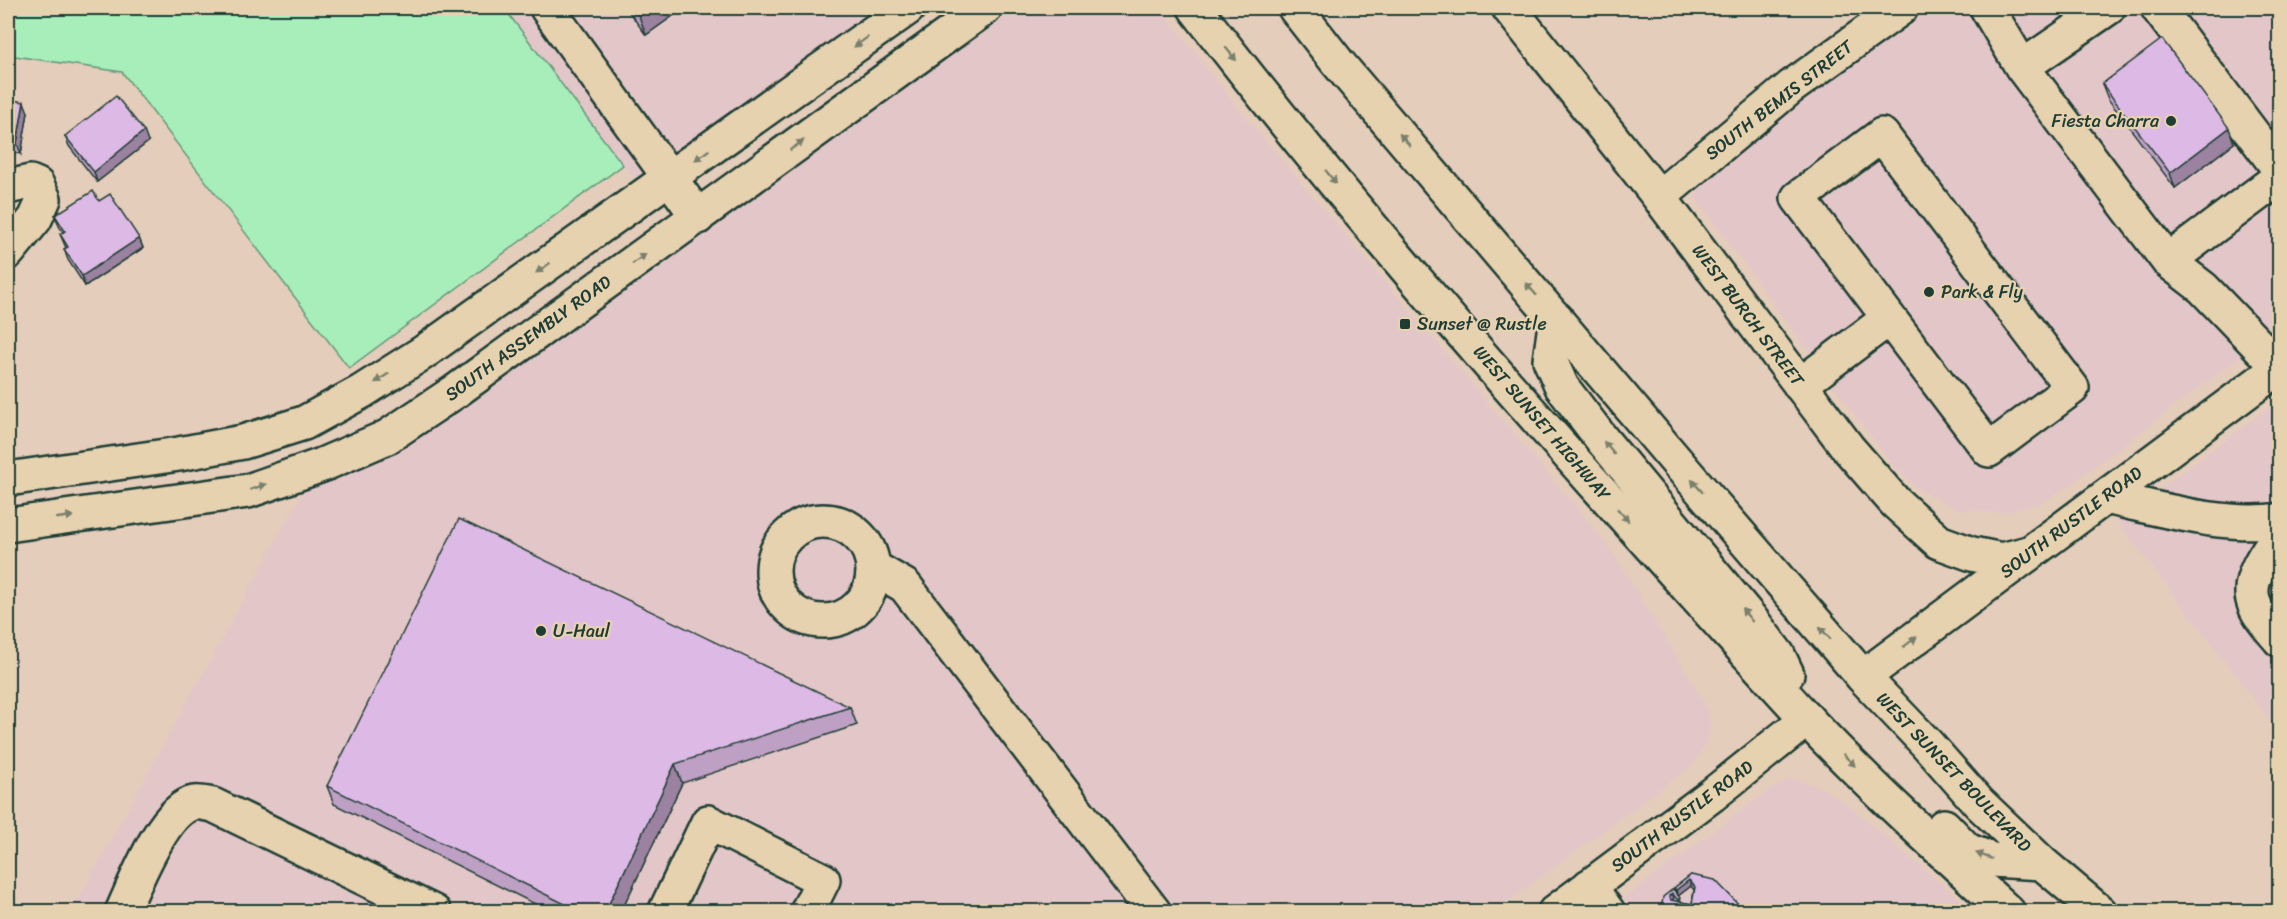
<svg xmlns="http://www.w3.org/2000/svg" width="2287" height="919" font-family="Sriracha,sans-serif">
  <rect width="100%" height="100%" fill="#e5cdbb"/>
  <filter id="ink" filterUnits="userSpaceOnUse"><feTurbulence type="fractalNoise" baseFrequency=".0167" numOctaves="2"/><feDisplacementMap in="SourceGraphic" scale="12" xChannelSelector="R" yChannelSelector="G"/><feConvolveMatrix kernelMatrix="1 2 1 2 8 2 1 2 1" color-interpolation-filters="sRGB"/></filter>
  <g filter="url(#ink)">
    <path fill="#e3c7c8" d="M 504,8 L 880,8 L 636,182 Z
      M 1012,8 L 1160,8 L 1237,107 L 1592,526 L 1615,556 L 1703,700 L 1711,726 L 1706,743 L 1692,766 L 1495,911 L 71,912 L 306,486 L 349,472 L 394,448 Z
      M 1917,8 L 2279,8 L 2279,328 L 2070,485 L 2040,504 L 2001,513 L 1960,510 L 1919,490 L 1891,464 L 1695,197 L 1702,179 L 1722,160 Z
      M 2279,400 L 2279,732 L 2117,521 Z
      M 1791,778 L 1815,785 L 1839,798 L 1975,911 L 1605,912 L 1769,790 Z"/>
    <path fill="#a7eebb" stroke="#639678" stroke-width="1.5" d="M 8,8 L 504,8 L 623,165 L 349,368 L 122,72 L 8,55 Z"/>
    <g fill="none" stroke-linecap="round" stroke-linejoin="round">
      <g stroke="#1f3d34" stroke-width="38">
        <path id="minor" d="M 547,8 L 698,217
          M 1509,8 L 1659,197 L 1848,448 L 1895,502 L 1939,542 L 1972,554 L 2002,560 L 2028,553
          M 1987,8 L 2022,67 L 2168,261 L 2203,288 L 2279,367
          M 2158,8 L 2280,170
          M 2022,67 L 2108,8
          M 1882,135 L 2072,388 L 1989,450 L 1798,198 Z
          M 8,187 L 30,182 L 37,185 L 44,199 L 35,219 L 8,252
          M 1659,197 L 1791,87 L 1901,8
          M 2168,261 L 2280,177
          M 1800,385 L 1888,319
          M 8,479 L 179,454 L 243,442 L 304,423 L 361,392 L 424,352 L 908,8
          M 2105,497 C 2161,509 2222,528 2280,520
          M773 571a50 50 0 1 1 100 0a50 50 0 1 1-100 0Z
          M 8,525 L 248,491 L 322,465 L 387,437 L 456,391 L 985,8
          M 2280,535 C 2267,550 2247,579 2253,600 C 2257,615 2270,628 2280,640
          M 874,568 L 905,586 L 1154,912
          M 1863,677 L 2280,367
          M 1589,886 L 1608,912
          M 122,912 C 135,884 163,809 194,803 C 199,802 207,804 213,805 L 434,912
          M 665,912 L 708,822 L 823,880 L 807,912
          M 1555,912 L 1712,795 L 1807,719"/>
      </g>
      <g stroke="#1f3d34" stroke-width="38">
        <path id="major" d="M 1195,8 C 1320,171 1455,327 1592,481 C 1663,560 1733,639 1805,717 C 1869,785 1939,849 2008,912
          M 1295,8 L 1338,63 L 1689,476 L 1863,677 L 1927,744 L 1979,803 L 2042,863 L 2100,912
          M 1556,318 L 1550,360 L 1562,387 L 1604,442 L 1750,618 L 1778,655 L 1787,674
          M 1944,826 L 1967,850 L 1992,860 L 2042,863"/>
      </g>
      <use href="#minor" stroke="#e7d2b0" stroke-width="33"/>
      <use href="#major" stroke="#e7d2b0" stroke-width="33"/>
    </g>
    <path fill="#bea0c5" stroke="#1f3d34" stroke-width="1.5" fill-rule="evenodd" d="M 626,8 L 684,8 L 646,35 Z
      M 2102,84 L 2234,143 L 2175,188 L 2108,99 Z
      M 8,99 L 28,112 L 21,154 L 8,152 Z
      M 65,136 L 148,142 L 97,182 L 69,146 Z
      M 99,201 L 139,238 L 143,248 L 85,286 L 68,260 L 64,249 L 66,248 L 60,234 L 63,232 L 59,226 L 55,215 Z
      M 850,707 L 857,725 L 682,783 L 621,912 L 551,912 L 334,804 L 327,786 Z
      M 1691,875 L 1746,912 L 1661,912 L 1673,889 L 1676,893 L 1674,888 ZM 1691,886 L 1694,890 L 1692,904 L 1681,902 L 1678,896 Z"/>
    <path fill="#9b82a0" stroke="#1f3d34" stroke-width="1.5" d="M 652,8 L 684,8 L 646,35 L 639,16 Z
      M 24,102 L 28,112 L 21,154 L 17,143 Z
      M 2229,128 L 2234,143 L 2175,188 L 2170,173 Z
      M 144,131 L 148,142 L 97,182 L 94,172 Z
      M 139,238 L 143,248 L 85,286 L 82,276 Z
      M 675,764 L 682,783 L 621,912 L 605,912 Z
      M 1689,880 L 1691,886 L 1678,896 L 1676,890 Z
      M 1672,893 L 1674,898 L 1670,902 L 1669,896 Z"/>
    <path fill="#ddbae5" stroke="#1f3d34" stroke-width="1.5" d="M 633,8 L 652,8 L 639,16 Z
      M 2162,39 L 2229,128 L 2170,173 L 2102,84 Z
      M 116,96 L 144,131 L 94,172 L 65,136 Z
      M 8,99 L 24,102 L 17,143 L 8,142 Z
      M 93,191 L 99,201 L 110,194 L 139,238 L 82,276 L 64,249 L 68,247 L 60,234 L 65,231 L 55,215 Z
      M 459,519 L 850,707 L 675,764 L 605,912 L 581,912 L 327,786 Z
      M 1691,875 L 1715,880 L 1746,912 L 1661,912 L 1663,897 L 1673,889 L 1680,898 L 1678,900 L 1672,893 L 1669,896 L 1671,900 L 1692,904 L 1695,887 L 1689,880 L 1676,890 L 1674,888 Z"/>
    <defs><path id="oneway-solid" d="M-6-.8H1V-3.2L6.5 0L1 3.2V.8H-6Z" transform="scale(1.5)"/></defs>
    <g fill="#79806c">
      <use href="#oneway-solid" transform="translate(861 42) rotate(144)"/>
      <use href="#oneway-solid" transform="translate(1231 54) rotate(51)"/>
      <use href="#oneway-solid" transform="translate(1405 140) rotate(-131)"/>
      <use href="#oneway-solid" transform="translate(797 145) rotate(-36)"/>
      <use href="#oneway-solid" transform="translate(702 155) rotate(144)"/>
      <use href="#oneway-solid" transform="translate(1331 177) rotate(51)"/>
      <use href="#oneway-solid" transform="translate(639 259) rotate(-36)"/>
      <use href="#oneway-solid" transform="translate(543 268) rotate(145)"/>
      <use href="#oneway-solid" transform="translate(1531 289) rotate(-131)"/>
      <use href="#oneway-solid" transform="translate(382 378) rotate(147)"/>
      <use href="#oneway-solid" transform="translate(1609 448) rotate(-129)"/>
      <use href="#oneway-solid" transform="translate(1697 486) rotate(-131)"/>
      <use href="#oneway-solid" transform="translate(258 487) rotate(-19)"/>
      <use href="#oneway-solid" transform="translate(1623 515) rotate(48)"/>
      <use href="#oneway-solid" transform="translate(65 517) rotate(-8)"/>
      <use href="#oneway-solid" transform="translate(1747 615) rotate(-129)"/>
      <use href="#oneway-solid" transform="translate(1825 633) rotate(-131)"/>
      <use href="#oneway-solid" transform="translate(1910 642) rotate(-37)"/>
      <use href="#oneway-solid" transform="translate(1849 760) rotate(45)"/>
      <use href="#oneway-solid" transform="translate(1984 856) rotate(-159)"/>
    </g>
  </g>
  <g fill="#1f3d34" stroke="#e7d2b0" stroke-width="2">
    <circle cx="2171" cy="121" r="6"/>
    <circle cx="1929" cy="292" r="6"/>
    <rect x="1399" y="318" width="12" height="12" rx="3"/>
    <circle cx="541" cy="631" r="6"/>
  </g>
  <g text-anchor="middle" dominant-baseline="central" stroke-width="4.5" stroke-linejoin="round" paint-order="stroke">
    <g font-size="18" fill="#1f3d34" stroke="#e7d2b0">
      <text transform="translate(1779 100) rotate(-38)">SOUTH BEMIS STREET</text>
      <text transform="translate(1748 315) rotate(53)">WEST BURCH STREET</text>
      <text transform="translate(528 338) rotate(-36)">SOUTH ASSEMBLY ROAD</text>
      <text transform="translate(1542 423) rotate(49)">WEST SUNSET HIGHWAY</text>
      <text transform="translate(2071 522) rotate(-37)">SOUTH RUSTLE ROAD</text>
      <text transform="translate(1954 772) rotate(46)">WEST SUNSET BOULEVARD</text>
      <text transform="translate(1682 816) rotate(-37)">SOUTH RUSTLE ROAD</text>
    </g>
    <g font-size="18" fill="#1f3d34" stroke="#e7d2b0" text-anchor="start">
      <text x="2159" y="121" text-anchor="end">Fiesta Charra</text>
      <text x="1941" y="292">Park &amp; Fly</text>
      <text x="1417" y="324">Sunset @ Rustle</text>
      <text x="553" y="631">U-Haul</text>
    </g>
  </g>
  <rect width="2287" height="919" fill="none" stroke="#e7d2b0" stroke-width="30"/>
  <rect x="15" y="15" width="2257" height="889" fill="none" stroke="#1f3d34" stroke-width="2" filter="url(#ink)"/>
</svg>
